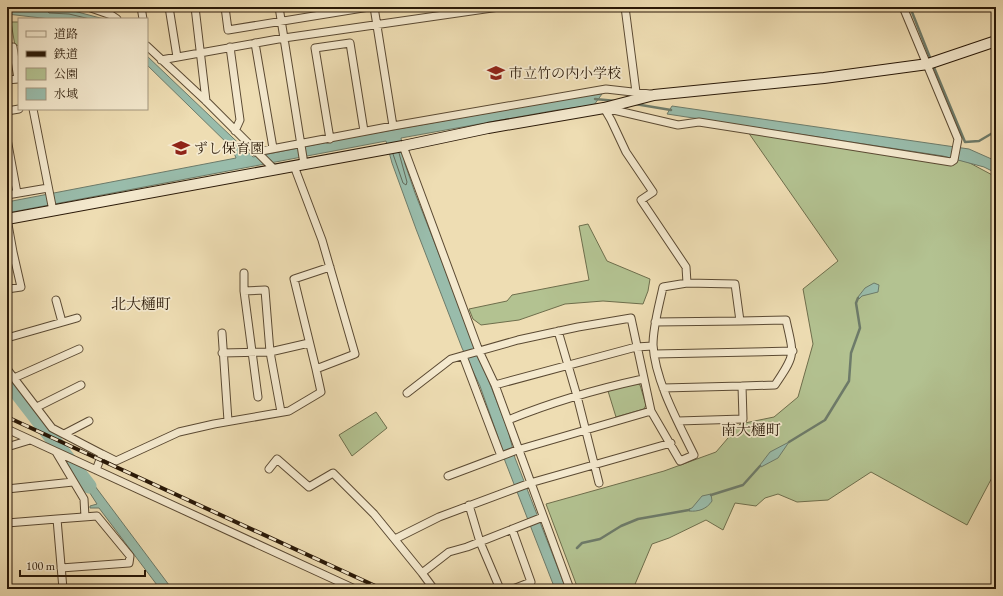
<svg xmlns="http://www.w3.org/2000/svg" width="1003" height="596" font-family="'EB Garamond','Noto Serif JP',serif">
  <rect width="100%" height="100%" fill="#eeddb3"/>
  <filter id="stains"><feTurbulence type="fractalNoise" baseFrequency=".005" numOctaves="4"/><feColorMatrix values="0 0 0 0 .2 0 0 0 0 .09 0 0 0 0 .02 0 0 0 .5 -.17"/></filter>
  <radialGradient id="worn" r=".72"><stop offset=".6" stop-color="#630" stop-opacity="0"/><stop offset="1" stop-color="#630" stop-opacity=".3"/></radialGradient>
  <path fill="#b3c291" stroke="#6e6e4c" d="M 11,22 L 19,22 L 19,45 L 15,46 Z
    M 741,122 L 945,156 L 968,162 L 996,177 L 996,470 L 967,525 L 871,472 L 828,500 L 797,502 L 778,494 L 765,498 L 756,506 L 735,503 L 723,530 L 706,520 L 669,538 L 652,544 L 633,589 L 578,589 L 546,504 L 664,471 L 716,452 L 740,424 L 774,417 L 798,397 L 813,344 L 803,289 L 838,261 Z
    M 588,224 L 607,261 L 650,279 L 648,291 L 643,304 L 603,301 L 565,304 L 519,320 L 481,325 L 473,319 L 469,309 L 507,301 L 512,295 L 589,280 L 579,226 Z
    M 637,383 L 640,385 L 646,405 L 644,409 L 616,417 L 608,391 Z
    M 376,412 L 387,428 L 352,456 L 339,435 Z"/>
  <path fill="#99bcab" stroke="#6d7b6a" d="M 7,7 L 70,10 L 104,19 L 50,19 L 7,14 Z
    M 147,56 L 253,157 L 353,137 L 589,95 L 602,94 L 594,105 L 557,110 L 401,138 L 405,164 L 415,193 L 508,430 L 515,458 L 566,589 L 555,589 L 505,461 L 498,437 L 480,386 L 462,348 L 416,229 L 392,163 L 386,141 L 7,213 L 7,202 L 236,158 L 232,148 L 147,65 Z
    M 672,106 L 969,149 L 996,161 L 996,173 L 984,167 L 943,156 L 667,114 Z
    M 874,283 L 879,285 L 878,292 L 862,296 L 859,299 L 858,297 L 865,288 Z
    M 7,376 L 36,412 L 32,417 L 7,385 Z
    M 789,442 L 778,458 L 761,467 L 760,465 L 770,452 Z
    M 73,467 L 86,474 L 172,589 L 160,589 L 99,508 L 90,508 L 90,506 L 97,504 Z
    M 711,494 L 712,501 C 707,509 698,512 689,511 L 689,509 L 692,508 L 702,496 Z"/>
  <g fill="none" stroke-linecap="round" stroke-linejoin="round">
    <path stroke="#626a5a" stroke-width="1" d="M 45,7 L 49,13 L 69,14 L 90,19
      M 393,154 L 403,183 L 406,185 L 407,182 L 399,153"/>
    <path stroke="#6d7b6a" stroke-width="2.5" d="M 910,7 L 931,60
      M 933,65 L 965,142 L 979,141 L 996,131
      M 595,99 L 616,101
      M 635,104 L 671,110
      M 789,442 L 825,420 L 849,381 L 851,353 L 860,328 L 856,303 L 858,298
      M 711,495 L 743,485 L 760,466
      M 577,548 L 582,543 L 600,539 L 621,526 L 638,519 L 689,510"/>
    <path stroke="#99bcab" stroke-width="15" d="M 7,380 L 89,486"/>
    <g stroke="#5b4a33" stroke-width="9">
      <path id="street" d="M 88,7 L 111,15 L 117,19
        M 141,7 L 143,19
        M 169,7 L 177,57
        M 195,7 L 206,101
        M 225,7 L 228,30 L 369,7
        M 279,7 L 304,164
        M 374,7 L 393,126
        M 625,7 L 636,92
        M 255,43 L 273,148
        M 147,46 L 206,101 L 274,169
        M 230,47 L 240,120 L 235,131
        M 7,48 L 13,47 L 18,79 L 7,80
        M 161,60 L 284,38 L 499,7
        M 604,108 L 611,120 L 626,152 L 653,192 L 641,200 L 686,267 L 687,283
        M 605,108 L 678,125 L 699,122 L 951,162 L 954,160 L 958,139 L 903,7
        M 33,109 L 53,211
        M 7,111 L 19,109
        M 7,139 L 17,193
        M 330,139 L 315,48 L 350,43 L 364,131
        M 403,146 L 479,351 L 495,385 L 570,589
        M 256,152 L 393,126 L 606,89 L 650,94
        M 7,195 L 48,188
        M 7,219 L 13,252
        M 7,253 L 13,252 L 21,287 L 7,289
        M 244,273 L 244,291 L 265,290 L 270,352 L 281,412
        M 244,291 L 258,397
        M 56,300 L 62,322
        M 655,322 L 740,321
        M 558,331 L 577,396 L 599,483
        M 222,333 L 228,421
        M 7,338 L 77,318
        M 222,353 L 270,352 L 309,343
        M 655,354 L 793,351
        M 463,356 L 501,456
        M 7,369 L 52,428 L 102,454 L 96,470
        M 316,369 L 294,279 L 330,267
        M 14,378 L 79,349
        M 495,385 L 636,347 L 653,346
        M 663,388 L 742,386
        M 407,393 L 451,359 L 518,340 L 578,327 L 631,318 L 651,411 L 680,461 L 694,455 C 679,424 655,381 653,345 C 653,326 659,306 663,287 L 687,283 L 735,284 L 740,321 L 786,320 C 794,356 796,354 775,385 L 742,386 L 743,419 L 678,421
        M 37,407 L 81,385
        M 508,420 C 552,402 597,389 643,379
        M 7,429 L 355,589
        M 64,434 L 89,421
        M 7,447 L 30,440
        M 56,452 L 84,499 L 85,517
        M 102,454 L 116,461 L 179,432 L 214,424 L 289,411 L 321,392 L 316,369 L 355,354 L 322,240 L 294,166
        M 269,469 L 277,459 L 309,487 L 333,473 L 374,514 L 422,573
        M 448,476 L 517,450 L 651,411
        M 7,489 L 73,482
        M 469,505 L 480,542 L 500,589
        M 57,519 L 97,516 L 130,556 L 129,563 L 61,568
        M 7,523 L 57,519 L 63,589
        M 512,529 L 531,582 L 513,589
        M 395,539 L 439,517 L 530,483 L 671,443
        M 431,589 L 433,588 L 422,573 L 449,552 L 467,547 L 543,517"/>
    </g>
    <g stroke="#2a1908" stroke-width="12">
      <path id="secondary" d="M 7,219 L 403,146 L 488,128 L 604,108 L 654,95 L 824,78 L 928,64 L 996,41"/>
    </g>
    <use href="#street" stroke="#f4e9ce" stroke-width="7"/>
    <use href="#secondary" stroke="#f4e9ce" stroke-width="10"/>
    <g stroke="#2a1908" stroke-width="4">
      <path id="rail" d="M 7,417 L 382,589"/>
    </g>
    <use href="#rail" stroke="#f4e9ce" stroke-width="2.5" stroke-dasharray="8" stroke-linecap="butt"/>
  </g>
  <defs>
    <g id="school-bare" transform="scale(1.38)"><path d="M0-5L7-2L0 1L-7-2ZM-4 1L0 2.5L4 1V4Q0 6-4 4Z" fill="#8f2418" stroke="#f4e9ce" stroke-width="2.5" paint-order="stroke"/></g>
  </defs>
  <g fill-rule="evenodd">
    <use href="#school-bare" x="496" y="73"/>
    <use href="#school-bare" x="181" y="148"/>
  </g>
  <g text-anchor="middle" dominant-baseline="central" stroke-width="3.5" stroke-linejoin="round" paint-order="stroke">
    <g font-size="14" fill="#2a1908" stroke="#f4e9ce" text-anchor="start">
      <text x="509" y="73">市立竹の内小学校</text>
      <text x="194" y="148">ずし保育園</text>
    </g>
    <g font-size="15" fill="#2a1908" stroke="#f4e9ce">
      <text x="141" y="303">北大樋町</text>
      <text x="751" y="429">南大樋町</text>
    </g>
  </g>
  <rect width="1003" height="596" fill="none" stroke="#eeddb3" stroke-width="24"/>
  <rect x="8" y="8" width="987" height="580" fill="none" stroke="#2a1908" stroke-width="2"/>
  <rect x="12" y="12" width="979" height="572" fill="none" stroke="#2a1908"/>
  <rect x="18" y="18" width="130" height="92" fill="#f4e9ce" stroke="#a3967f"/>
  <rect x="26" y="31" width="20" height="6" fill="#f4e9ce" stroke="#a3967f"/>
  <text x="54" y="38" font-size="12" fill="#2a1908">道路</text>
  <rect x="26" y="51" width="20" height="6" fill="#2a1908" stroke="#a3967f"/>
  <text x="54" y="58" font-size="12" fill="#2a1908">鉄道</text>
  <rect x="26" y="68" width="20" height="12" fill="#b3c291" stroke="#a3967f"/>
  <text x="54" y="78" font-size="12" fill="#2a1908">公園</text>
  <rect x="26" y="88" width="20" height="12" fill="#99bcab" stroke="#a3967f"/>
  <text x="54" y="98" font-size="12" fill="#2a1908">水域</text>
  <path d="M20 570v6h125v-6" fill="none" stroke="#2a1908" stroke-width="2"/>
  <text x="26" y="570" font-size="12" fill="#2a1908" stroke="#f4e9ce" stroke-width="3" paint-order="stroke">100 m</text>
  <rect width="100%" height="100%" filter="url(#stains)"/>
  <rect width="100%" height="100%" fill="url(#worn)"/>
</svg>
